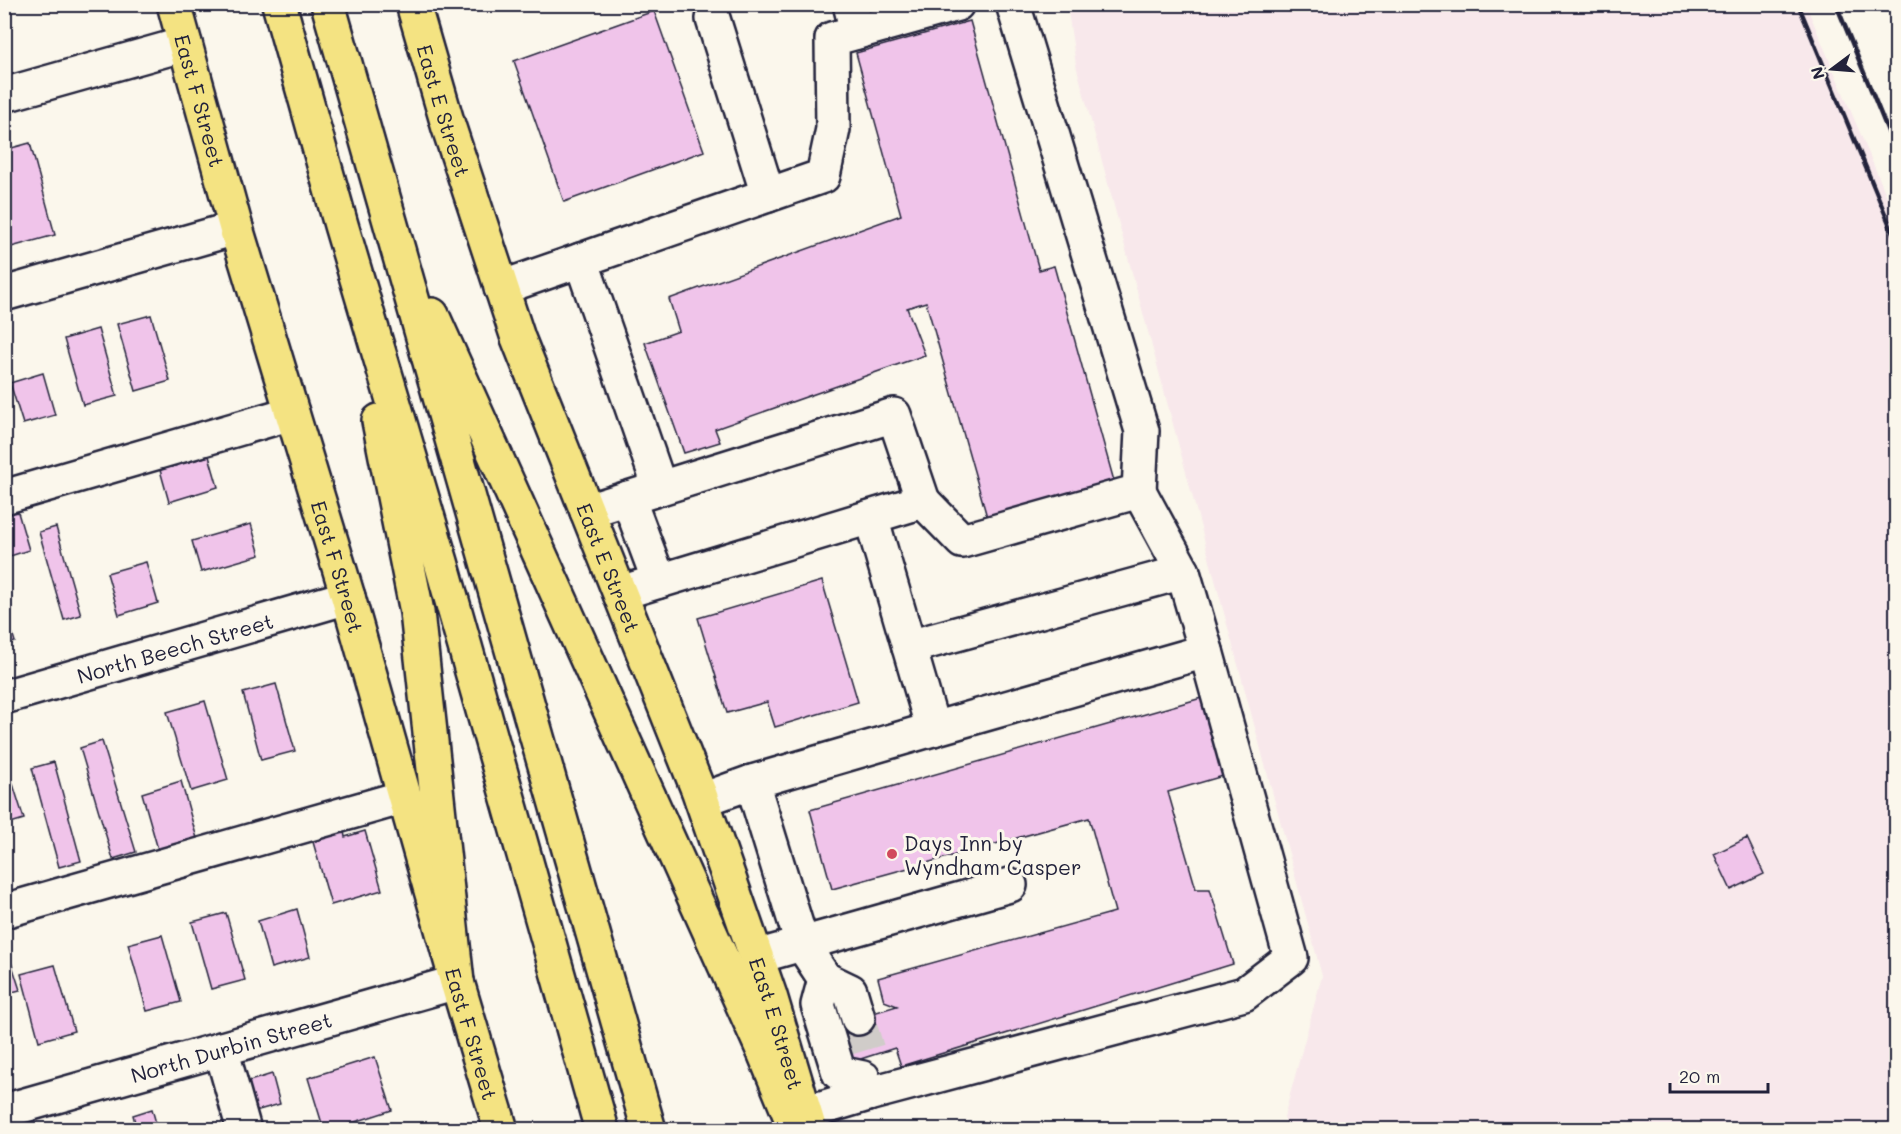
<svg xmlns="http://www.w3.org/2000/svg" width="1901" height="1134" font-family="Mali,sans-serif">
  <rect width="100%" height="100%" fill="#fbf7ec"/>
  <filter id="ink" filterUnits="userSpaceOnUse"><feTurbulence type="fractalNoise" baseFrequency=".0167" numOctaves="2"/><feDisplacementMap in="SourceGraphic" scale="12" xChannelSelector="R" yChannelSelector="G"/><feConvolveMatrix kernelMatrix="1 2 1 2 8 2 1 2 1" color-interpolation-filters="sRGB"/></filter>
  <g filter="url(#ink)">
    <path fill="#f8e8eb" d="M 1067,5 L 1806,5 L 1896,218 L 1896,1129 L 1288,1129 L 1284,1117 L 1322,976 L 1076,65 Z"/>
    <path fill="#f0c4ea" stroke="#22223b" stroke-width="1.5" d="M 654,11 L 704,151 L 564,202 L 514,61 Z
      M 970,21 L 1039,270 L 1054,266 L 1114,481 L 987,517 L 926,302 L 907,308 L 925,355 L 715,429 L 720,442 L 684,453 L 645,343 L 679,331 L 669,299 L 901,215 L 856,53 Z
      M 30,143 L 55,235 L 4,249 L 4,150 Z
      M 151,315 L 170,381 L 136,391 L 117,324 Z
      M 98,329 L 117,396 L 83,405 L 64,339 Z
      M 43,373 L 55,415 L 23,424 L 10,383 Z
      M 209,456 L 218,487 L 169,502 L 160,470 Z
      M 17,509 L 29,550 L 4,558 L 4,513 Z
      M 251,524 L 260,555 L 201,572 L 192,541 Z
      M 56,527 L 81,615 L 64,620 L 39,532 Z
      M 146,562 L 158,603 L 119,615 L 107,573 Z
      M 822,581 L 858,702 L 775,727 L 767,702 L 727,713 L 698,618 Z
      M 4,605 L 15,642 L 4,645 Z
      M 276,684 L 295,751 L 261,760 L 243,693 Z
      M 1205,697 L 1230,774 L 1168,792 L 1196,889 L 1210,889 L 1233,964 L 901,1066 L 895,1048 L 845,1064 L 833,1025 L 897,1006 L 884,1001 L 878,978 L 1115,912 L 1089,818 L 832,889 L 810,810 Z
      M 205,701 L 228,780 L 191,791 L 167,712 Z
      M 102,741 L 136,852 L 113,859 L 80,748 Z
      M 54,762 L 81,861 L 59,867 L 32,768 Z
      M 12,781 L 24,819 L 4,825 L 4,784 Z
      M 181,781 L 198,842 L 159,853 L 142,793 Z
      M 343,826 L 345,837 L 365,831 L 382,890 L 331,905 L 311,835 Z
      M 1747,838 L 1764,874 L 1731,890 L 1714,854 Z
      M 297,909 L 310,957 L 271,968 L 258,921 Z
      M 226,913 L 245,980 L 211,989 L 192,922 Z
      M 162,935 L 181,1002 L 147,1011 L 128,944 Z
      M 4,940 L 20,990 L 4,994 Z
      M 55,965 L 74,1031 L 39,1041 L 21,974 Z
      M 375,1057 L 392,1110 L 330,1130 L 324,1130 L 308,1078 Z
      M 272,1074 L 280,1104 L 255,1111 L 246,1082 Z
      M 152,1109 L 158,1130 L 137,1130 L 133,1115 Z"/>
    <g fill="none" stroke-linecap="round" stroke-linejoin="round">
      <path stroke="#d0ccc9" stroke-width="33" stroke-dasharray="33 16" stroke-linecap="butt" d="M 858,1018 L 870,1057"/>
      <g stroke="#22223b" stroke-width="38">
        <g id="minor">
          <path d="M 850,4 L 857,32"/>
          <path d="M 4,95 L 185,44"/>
          <path d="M 768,195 L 823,176 L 833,129 L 832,39 L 957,4"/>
          <path d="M 581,260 L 768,195 L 713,19"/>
          <path d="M 501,288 L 581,260 L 660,488"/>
          <path d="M 4,294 L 236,228"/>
          <path d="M 1139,491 L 1183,572"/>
          <path d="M 4,497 L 292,413"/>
          <path d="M 628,498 L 659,581"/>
          <path d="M 923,501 L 962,541 L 1139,491 L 1142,431 L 1013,4"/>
          <path d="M 587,511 L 894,415 L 923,501 L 620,593"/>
          <path d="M 909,647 L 1183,572 L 1206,651 L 933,729"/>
          <path id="s1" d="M 4,697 L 348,597"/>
          <path d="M 752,782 L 802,944 L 825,979 L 818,1005 L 839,1073 L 863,1078 L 868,1094"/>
          <path d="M 702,800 L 752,782 L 933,729 L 871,517"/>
          <path d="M 4,911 L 404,797"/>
          <path d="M 756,957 L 1010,885"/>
          <path d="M 825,979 L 850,991 L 858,1018"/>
          <path d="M 221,1049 L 244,1130"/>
          <path id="s2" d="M 4,1111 L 457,982"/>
          <path d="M 805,1113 L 868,1094 L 1244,994 L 1291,958 L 1206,651"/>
        </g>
      </g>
      <g stroke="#22223b" stroke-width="38">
        <g id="major">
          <path id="s3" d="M 174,4 L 236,228 L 348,597 L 457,982 L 501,1130"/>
          <path id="s4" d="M 413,4 L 448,125 L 518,338 L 699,792 L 770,996 L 810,1130"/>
        </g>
      </g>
      <g stroke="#22223b" stroke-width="38">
        <path id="highway" d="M 279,4 L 341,225 L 441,562 L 602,1130
          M 328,4 L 649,1130
          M 432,315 L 764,1052 L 796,1130
          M 379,421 L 417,612 L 457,982"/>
      </g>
      <use href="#minor" stroke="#fbf7ec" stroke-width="33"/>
      <use href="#major" stroke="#f4e382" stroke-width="33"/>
      <use href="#highway" stroke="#f4e382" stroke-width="33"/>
      <path stroke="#22223b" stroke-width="4.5" d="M 1798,4 L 1896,240
        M 1836,4 L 1896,151"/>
    </g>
  </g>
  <circle fill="#d1495b" stroke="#fbf7ec" stroke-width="2" cx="892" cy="854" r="6"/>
  <g text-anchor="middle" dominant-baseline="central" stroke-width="6" stroke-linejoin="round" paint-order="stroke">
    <g font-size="21" fill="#22223b" stroke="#fbf7ec">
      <text stroke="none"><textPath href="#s3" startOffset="100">East F Street</textPath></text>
      <text stroke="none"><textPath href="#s4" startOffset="111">East E Street</textPath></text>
      <text stroke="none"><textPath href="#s3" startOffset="586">East F Street</textPath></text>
      <text stroke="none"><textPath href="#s4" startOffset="597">East E Street</textPath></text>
      <text stroke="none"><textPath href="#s1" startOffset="178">North Beech Street</textPath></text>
      <text stroke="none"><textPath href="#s4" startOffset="1083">East E Street</textPath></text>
      <text stroke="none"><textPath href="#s3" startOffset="1072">East F Street</textPath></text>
      <text stroke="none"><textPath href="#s2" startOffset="236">North Durbin Street</textPath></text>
    </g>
    <g font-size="21" fill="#22223b" stroke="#fbf7ec" text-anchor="start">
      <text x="904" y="842">Days Inn by<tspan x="904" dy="24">Wyndham Casper</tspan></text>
    </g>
  </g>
  <rect width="1901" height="1134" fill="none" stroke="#fbf7ec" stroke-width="24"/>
  <rect x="12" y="12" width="1877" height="1110" fill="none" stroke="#22223b" stroke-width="2" filter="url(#ink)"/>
  <g transform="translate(1832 69) rotate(254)" stroke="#fbf7ec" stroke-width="4.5" paint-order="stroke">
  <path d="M0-4.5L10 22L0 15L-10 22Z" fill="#22223b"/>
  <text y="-9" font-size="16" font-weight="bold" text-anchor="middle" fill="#22223b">N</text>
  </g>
  <path d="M1670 1083v9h98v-9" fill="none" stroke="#22223b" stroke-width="3"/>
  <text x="1679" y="1083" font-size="18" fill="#22223b" stroke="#fbf7ec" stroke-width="4.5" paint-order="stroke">20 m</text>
</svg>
